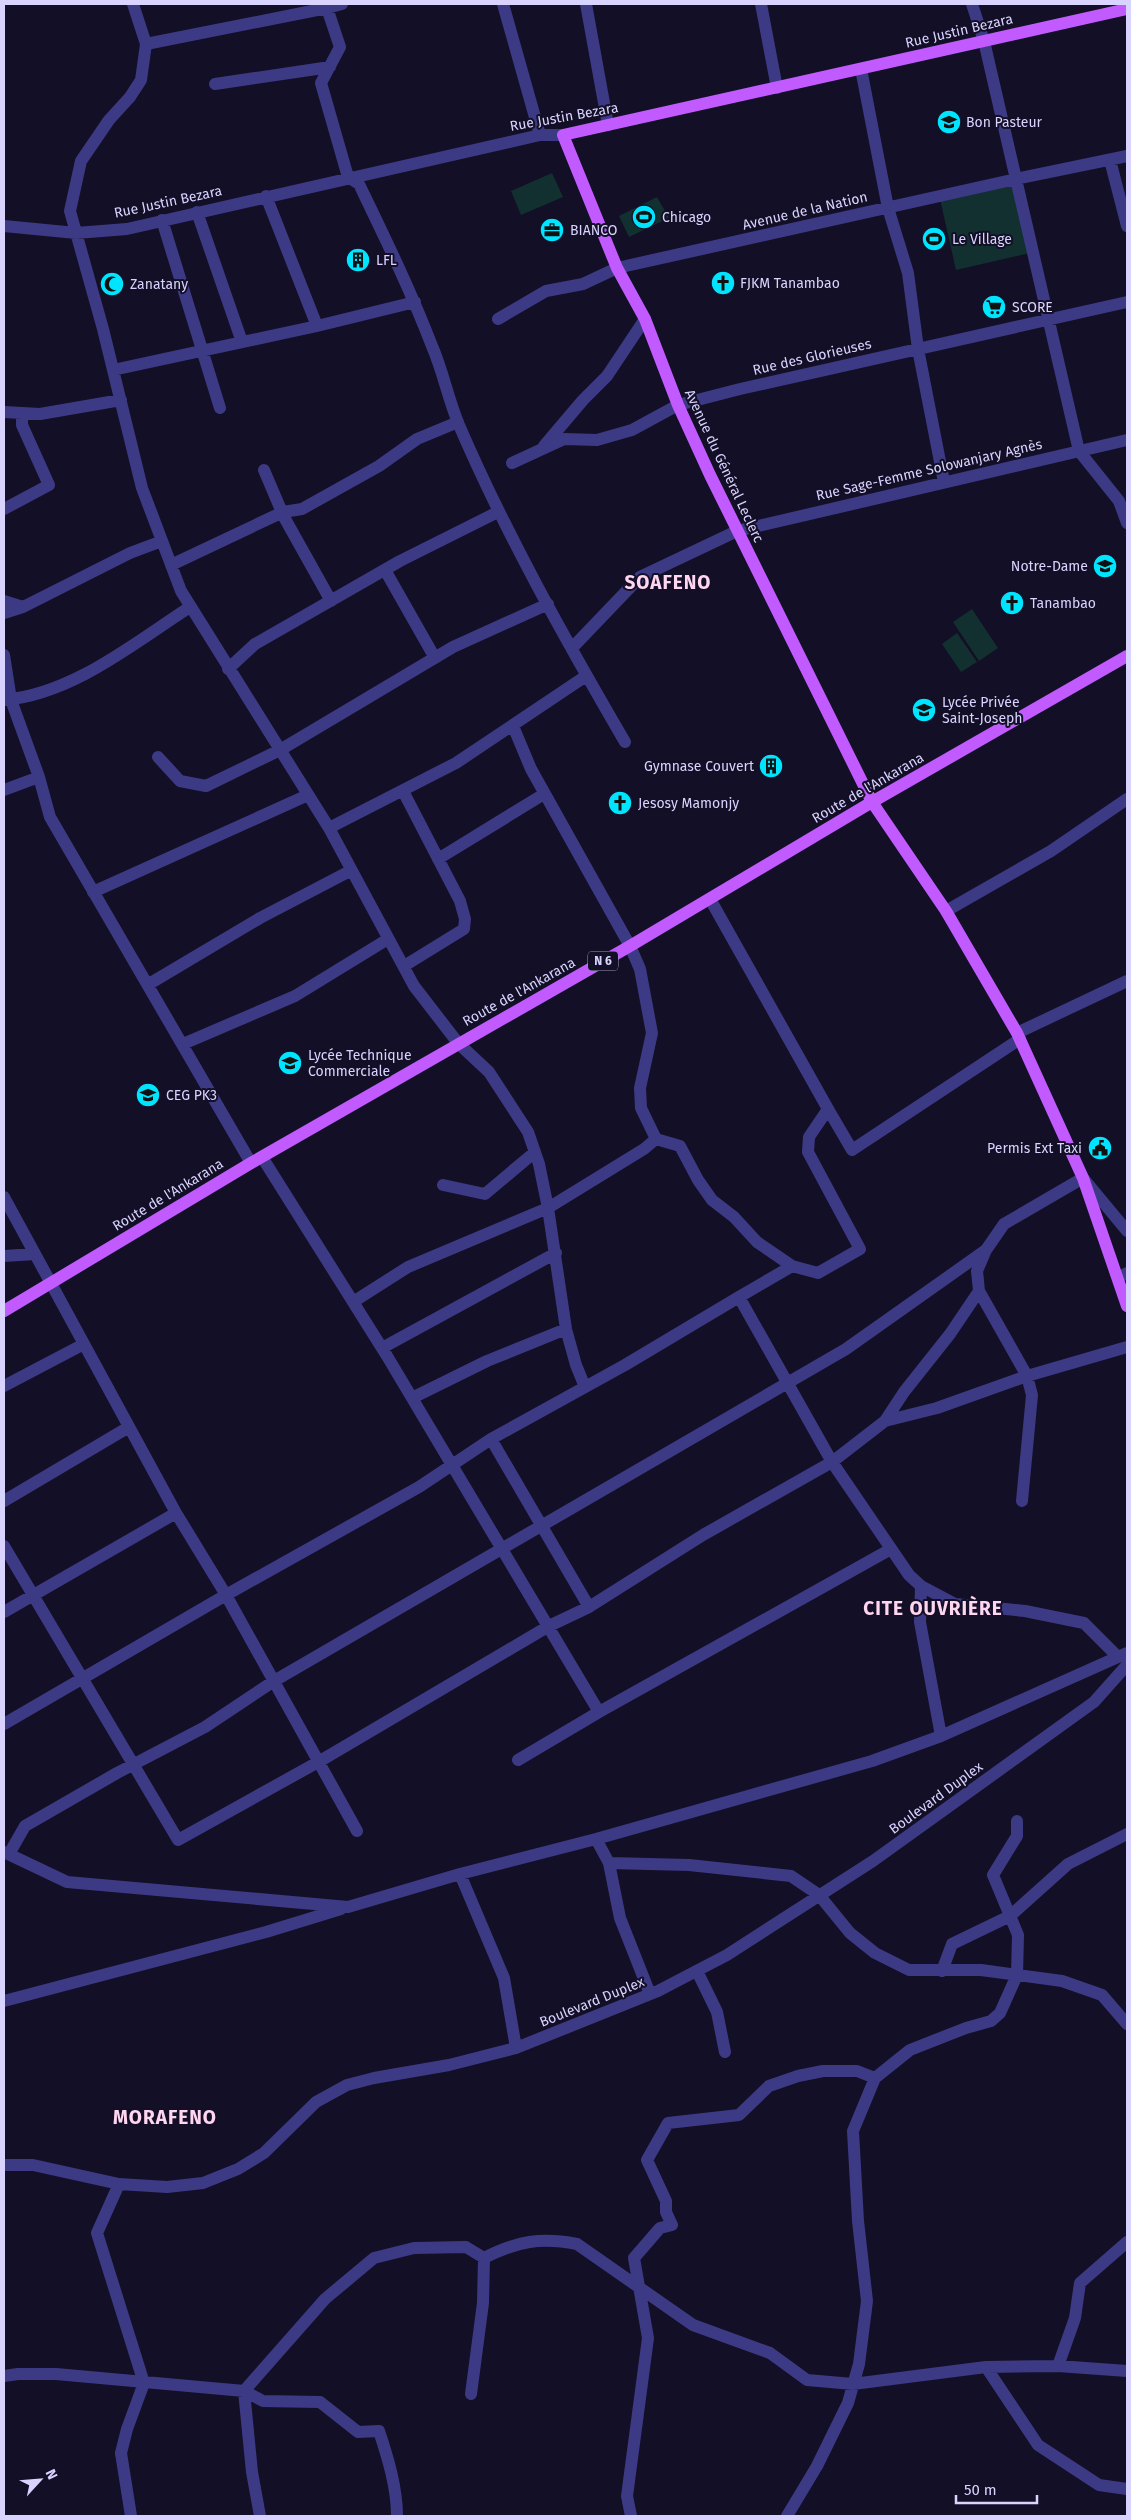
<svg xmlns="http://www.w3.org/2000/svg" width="1131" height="2520" font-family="'Fira Sans',sans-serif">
  <rect width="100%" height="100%" fill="#130f26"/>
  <path fill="#12302f" d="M 552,173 L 563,197 L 521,215 L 511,191 Z
    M 1014,182 L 1030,253 L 956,270 L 940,199 Z
    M 657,197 L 669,218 L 629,237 L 619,216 Z
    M 972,609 L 998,648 L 979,661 L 953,622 Z
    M 957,633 L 977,662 L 961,672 L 942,644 Z"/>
  <path fill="#0c2248" d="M 944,230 L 946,243 L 925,247 L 922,234 Z"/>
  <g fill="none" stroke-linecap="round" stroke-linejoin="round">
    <path stroke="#3d3a85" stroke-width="12" d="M 133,4 L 146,44 L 141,80 L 130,97 L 109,120 L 81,161 L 70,211 L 103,329 L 142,488 L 181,591 L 329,828 L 414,986 L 458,1043 L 489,1072 L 528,1132 L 539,1164 L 548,1208 L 566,1329 L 576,1365 L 585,1387
      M 503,4 L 540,135
      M 586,4 L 608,125
      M 761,4 L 777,88
      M 972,4 L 984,41 L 1079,451 L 1119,501 L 1127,523
      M 327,8 L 342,4
      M 146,44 L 327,8 L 340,47 L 321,83 L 348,177 L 359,184 C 385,238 411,291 432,346 C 443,371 448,399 459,425 C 506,534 565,639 625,742
      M 861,69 L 888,208 L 908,273 L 918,349 L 944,482
      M 215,84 L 330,67
      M 1110,160 L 1127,226
      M 266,196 L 317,326
      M 197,212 L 242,342
      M 162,220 L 220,408
      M 4,226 L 76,233 L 127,229 L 540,135 L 563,135
      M 498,319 L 546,291 L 583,284 L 617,268 L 1016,179 L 1127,156
      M 113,370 L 317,326 L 415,302
      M 4,412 L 40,414 L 121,400
      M 544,446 L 583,400 L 607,376 L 645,319
      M 512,463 L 564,439 L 597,440 L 632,430 L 678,405 L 740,389 L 1127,302
      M 264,470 L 284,517 L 331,601
      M 4,509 L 49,485 L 22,425 L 22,413
      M 171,565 L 283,512 L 302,509 L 379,466 L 417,439 L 458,422
      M 385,570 L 435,658
      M 4,601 L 23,607 L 130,553 L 162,541
      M 4,613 L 23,607
      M 572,648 L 640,577 L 737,531 L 1127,440
      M 4,655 L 11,700 L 39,777
      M 228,669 L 255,644 L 400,561 L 498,512
      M 4,700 C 73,694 134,643 190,607
      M 513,726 L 531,769 L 630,946 L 640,969 L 652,1033 L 640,1088 L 641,1108 L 656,1139
      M 158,757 L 180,781 L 206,786 L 280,750 L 453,647 L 548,604
      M 4,790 L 39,777 L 50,817 L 251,1163
      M 403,791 L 460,901 L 465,919 L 464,929 L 404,966
      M 329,828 L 456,763 L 586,676
      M 438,859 L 544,794
      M 93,892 L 308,795
      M 710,899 L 828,1109 L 809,1137 L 808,1152 L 860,1249 L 818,1273 L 792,1266 L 739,1297
      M 946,911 L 1051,851 L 1127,799
      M 149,984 L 260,918 L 350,871
      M 1017,1033 L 1127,981
      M 183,1044 L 295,996 L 388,939
      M 828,1109 L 852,1150 L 1020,1039
      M 262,1157 L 387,1356 L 599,1712 L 518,1760
      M 443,1185 L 485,1194 L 535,1152
      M 4,1197 L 176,1513 L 226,1595 L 357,1831
      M 4,1256 L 35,1254
      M 1119,1277 L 1127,1273
      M 979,1291 L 1027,1376 L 1032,1395 L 1022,1501
      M 353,1302 L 408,1267 L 548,1208 L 644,1149 L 656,1139 L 680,1146 L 698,1180 L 712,1200 L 734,1217 L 757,1242 L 792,1266
      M 382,1348 L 556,1253
      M 4,1386 L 84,1344
      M 412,1398 L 487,1361 L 566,1329
      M 885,1421 L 937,1408 L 1027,1376 L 1127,1347
      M 491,1439 L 589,1607
      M 4,1501 L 129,1427
      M 4,1546 L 178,1840 L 320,1761 L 549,1626 L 589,1607 L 703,1535 L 832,1462 L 885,1421 L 904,1392 L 950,1334 L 979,1291 L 977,1271 L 986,1250
      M 921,1586 L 920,1622 L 941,1736
      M 4,1612 L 176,1513
      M 599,1712 L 891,1549
      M 4,1724 L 226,1595 L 419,1487 L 491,1439 L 625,1365 L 739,1297 L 832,1462 L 909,1575 L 921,1586 L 955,1604 L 1025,1611 L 1084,1623 L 1118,1657
      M 596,1839 L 609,1863 L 620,1918 L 650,1994
      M 4,1852 L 67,1882 L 348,1907 L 460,1874 L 596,1839 L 872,1761 L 941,1736 L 1127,1653
      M 9,1854 L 25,1826 L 117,1773 L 205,1727 L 274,1681 L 846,1349 L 986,1250 L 1004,1224 L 1083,1178 L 1127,1231
      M 609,1863 L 689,1865 L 791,1876 L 819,1895 L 850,1933 L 875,1953 L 909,1970 L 981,1970 L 1062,1981 L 1102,1995 L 1127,2024
      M 460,1874 L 504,1978 L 516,2048
      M 697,1971 L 717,2012 L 725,2052
      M 942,1971 L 952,1944 L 1010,1916 L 1068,1864 L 1127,1834
      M 4,2001 L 266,1932 L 341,1909
      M 4,2165 L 33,2165 L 119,2184 L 167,2187 L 203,2183 L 238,2169 L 264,2153 L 316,2102 L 347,2085 L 374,2078 L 449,2065 L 516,2048 L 658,1991 L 727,1955 L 873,1861 L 1094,1702 L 1127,1665
      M 119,2184 L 97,2233 L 144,2383 L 127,2429 L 121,2453 L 131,2516
      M 1058,2366 L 1075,2318 L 1080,2283 L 1127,2242
      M 986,2367 L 1038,2445 L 1099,2485 L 1127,2489
      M 4,2376 L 18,2374 L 56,2374 L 244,2391 L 325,2299 L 374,2258 L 414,2248 L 466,2247 L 484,2258 C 517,2241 541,2237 577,2244 L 693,2325 L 770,2353 L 807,2380 L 853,2384 L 986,2367 L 1058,2366 L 1127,2371
      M 244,2391 L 263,2401 L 320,2402 L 358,2432 L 379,2431 C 388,2458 397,2488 397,2516
      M 244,2391 L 252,2472 L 260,2516
      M 471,2394 L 483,2303 L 484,2258
      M 631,2516 L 627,2496 L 648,2338 L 634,2258 L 660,2228 L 672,2225 L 666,2212 L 666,2201 L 647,2160 L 668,2123 L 739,2115 L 769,2086 L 798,2076 L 823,2071 L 857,2071 L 875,2078
      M 787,2516 L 817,2466 L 848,2403 L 859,2364 L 867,2301 L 858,2221 L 853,2131 L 875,2078 L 910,2050 L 966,2028 L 991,2021 L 1000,2013 L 1017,1975 L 1018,1935 L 993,1875 L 1017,1836 L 1017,1821"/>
    <path stroke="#c25bff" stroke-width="12" d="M 1127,9 L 563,135 L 617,268 L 645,319 L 678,405 L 710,475 L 872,802 L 946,911 L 1017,1033 L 1083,1178 L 1127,1306
      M 4,1311 L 251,1163 L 630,946 L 872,802 L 1127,656"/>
  </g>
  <defs>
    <g id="school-disc" transform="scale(1.25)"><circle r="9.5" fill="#00e5ff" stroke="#130f26"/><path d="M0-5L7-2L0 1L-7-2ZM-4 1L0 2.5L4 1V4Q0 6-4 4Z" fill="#111"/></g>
    <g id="stadium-disc" transform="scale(1.25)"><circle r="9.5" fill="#00e5ff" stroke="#130f26"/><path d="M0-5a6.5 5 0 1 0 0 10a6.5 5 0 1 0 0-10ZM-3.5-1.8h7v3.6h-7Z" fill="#111"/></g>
    <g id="office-disc" transform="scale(1.25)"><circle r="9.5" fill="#00e5ff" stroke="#130f26"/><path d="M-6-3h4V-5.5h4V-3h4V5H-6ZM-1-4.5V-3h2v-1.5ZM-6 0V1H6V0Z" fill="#111"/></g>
    <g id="building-disc" transform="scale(1.25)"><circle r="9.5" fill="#00e5ff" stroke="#130f26"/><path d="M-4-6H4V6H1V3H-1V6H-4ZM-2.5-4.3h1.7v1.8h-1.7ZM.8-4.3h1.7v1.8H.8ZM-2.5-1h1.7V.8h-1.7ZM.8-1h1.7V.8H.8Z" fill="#111"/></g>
    <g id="church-disc" transform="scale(1.25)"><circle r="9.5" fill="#00e5ff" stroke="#130f26"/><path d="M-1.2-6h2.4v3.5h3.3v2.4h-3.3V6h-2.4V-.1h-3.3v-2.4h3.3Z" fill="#111"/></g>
    <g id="mosque-disc" transform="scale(1.25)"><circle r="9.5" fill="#00e5ff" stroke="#130f26"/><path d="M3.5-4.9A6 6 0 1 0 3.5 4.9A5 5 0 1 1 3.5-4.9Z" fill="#111"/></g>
    <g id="supermarket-disc" transform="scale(1.25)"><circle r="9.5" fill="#00e5ff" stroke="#130f26"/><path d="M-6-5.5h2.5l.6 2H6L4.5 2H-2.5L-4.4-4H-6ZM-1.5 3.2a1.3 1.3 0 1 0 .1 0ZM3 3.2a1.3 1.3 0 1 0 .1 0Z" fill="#111"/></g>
    <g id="civic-disc" transform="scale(1.25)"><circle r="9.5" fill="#00e5ff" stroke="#130f26"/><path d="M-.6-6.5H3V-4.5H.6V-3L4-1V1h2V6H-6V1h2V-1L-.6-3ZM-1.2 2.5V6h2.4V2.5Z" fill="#111"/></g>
  </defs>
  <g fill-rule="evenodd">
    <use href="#school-disc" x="949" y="122"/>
    <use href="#stadium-disc" x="644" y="217"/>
    <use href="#office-disc" x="552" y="230"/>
    <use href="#stadium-disc" x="934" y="239"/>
    <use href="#building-disc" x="358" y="260"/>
    <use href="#church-disc" x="723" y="283"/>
    <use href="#mosque-disc" x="112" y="284"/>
    <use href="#supermarket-disc" x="994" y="307"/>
    <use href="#school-disc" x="1105" y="566"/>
    <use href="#church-disc" x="1012" y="603"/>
    <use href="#school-disc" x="924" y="710"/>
    <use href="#building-disc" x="771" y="766"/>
    <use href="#church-disc" x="620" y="803"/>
    <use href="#school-disc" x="290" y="1063"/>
    <use href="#school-disc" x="148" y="1095"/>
    <use href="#civic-disc" x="1100" y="1148"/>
  </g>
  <g text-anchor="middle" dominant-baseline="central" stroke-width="4" stroke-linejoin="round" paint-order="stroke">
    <rect fill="#130f26" stroke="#9e99be" stroke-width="1" x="588" y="951.5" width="30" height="19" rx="4"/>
    <g font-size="12" font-weight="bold" fill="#d9d4ff">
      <text x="603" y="961">N 6</text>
    </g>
    <g font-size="14" fill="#d9d4ff" stroke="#130f26">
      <text transform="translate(959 31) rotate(-13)">Rue Justin Bezara</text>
      <text transform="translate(564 117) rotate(-10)">Rue Justin Bezara</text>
      <text transform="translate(168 202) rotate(-12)">Rue Justin Bezara</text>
      <text transform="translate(805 211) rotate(-13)">Avenue de la Nation</text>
      <text transform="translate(812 357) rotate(-13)">Rue des Glorieuses</text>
      <text transform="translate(724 466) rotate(65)">Avenue du Général Leclerc</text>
      <text transform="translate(929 470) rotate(-13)">Rue Sage-Femme Solowanjary Agnès</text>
      <text transform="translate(868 788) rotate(-30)">Route de l'Ankarana</text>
      <text transform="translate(519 992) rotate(-29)">Route de l'Ankarana</text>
      <text transform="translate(168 1195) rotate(-31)">Route de l'Ankarana</text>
      <text transform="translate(936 1798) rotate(-36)">Boulevard Duplex</text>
      <text transform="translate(592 2002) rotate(-22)">Boulevard Duplex</text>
    </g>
    <g font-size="14" fill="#d9d4ff" stroke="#130f26" text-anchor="start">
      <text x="966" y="122">Bon Pasteur</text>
      <text x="662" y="217">Chicago</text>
      <text x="570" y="230">BIANCO</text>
      <text x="952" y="239">Le Village</text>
      <text x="376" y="260">LFL</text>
      <text x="740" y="283">FJKM Tanambao</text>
      <text x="130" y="284">Zanatany</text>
      <text x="1012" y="307">SCORE</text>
      <text x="1088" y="566" text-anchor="end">Notre-Dame</text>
      <text x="1030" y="603">Tanambao</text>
      <text x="942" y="702">Lycée Privée<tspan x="942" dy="16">Saint-Joseph</tspan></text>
      <text x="754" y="766" text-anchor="end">Gymnase Couvert</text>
      <text x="638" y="803">Jesosy Mamonjy</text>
      <text x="308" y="1055">Lycée Technique<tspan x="308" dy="16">Commerciale</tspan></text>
      <text x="166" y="1095">CEG PK3</text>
      <text x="1082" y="1148" text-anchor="end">Permis Ext Taxi</text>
    </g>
    <g font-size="19" font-weight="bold" letter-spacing="1" fill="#ffd6f0" stroke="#130f26">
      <text x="668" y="582">SOAFENO</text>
      <text x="933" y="1608">CITE OUVRIÈRE</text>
      <text x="165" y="2117">MORAFENO</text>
    </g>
  </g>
  <rect width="1131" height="2520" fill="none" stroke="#d9d4ff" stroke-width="10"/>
  <g transform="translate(40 2480) rotate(64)" stroke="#130f26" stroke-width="4" paint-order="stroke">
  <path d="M0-4L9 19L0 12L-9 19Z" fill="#d9d4ff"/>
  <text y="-8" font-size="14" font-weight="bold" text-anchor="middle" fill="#d9d4ff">N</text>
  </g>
  <path d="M956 2495v8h81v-8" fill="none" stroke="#d9d4ff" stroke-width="2.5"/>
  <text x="964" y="2495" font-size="15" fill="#d9d4ff" stroke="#130f26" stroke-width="4" paint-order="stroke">50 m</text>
</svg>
